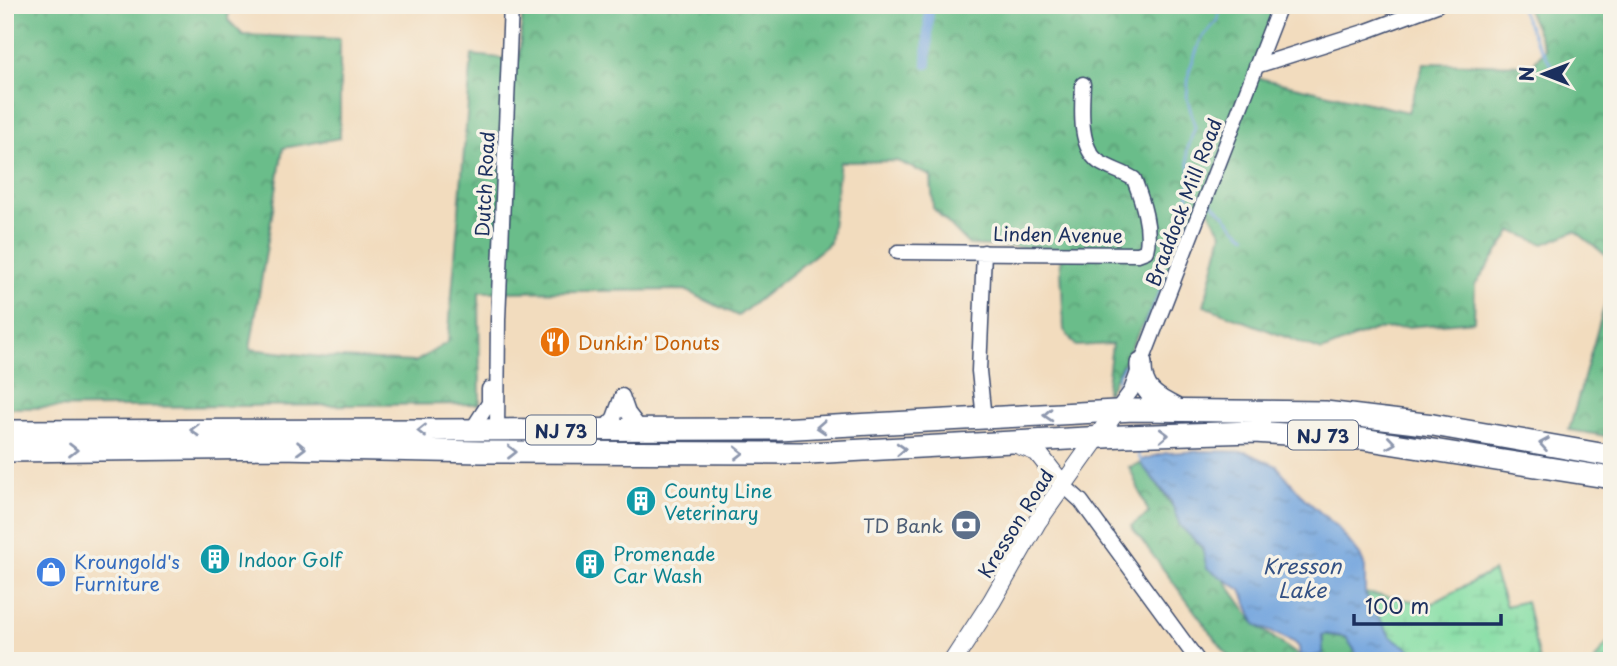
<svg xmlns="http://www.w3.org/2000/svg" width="1617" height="666" font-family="'Playpen Sans',sans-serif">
  <defs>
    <pattern id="forest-crowns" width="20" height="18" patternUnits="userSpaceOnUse" patternTransform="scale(1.75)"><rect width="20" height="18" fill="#6bbd8a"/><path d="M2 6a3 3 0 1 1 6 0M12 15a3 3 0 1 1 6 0" fill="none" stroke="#579a74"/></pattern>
    <pattern id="wetland-marsh" width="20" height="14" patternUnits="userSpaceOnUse" patternTransform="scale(1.75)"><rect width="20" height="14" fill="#84dea4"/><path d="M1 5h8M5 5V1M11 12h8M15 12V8" fill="none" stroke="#71bf90"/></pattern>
    <pattern id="water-ripples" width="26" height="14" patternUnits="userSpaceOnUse" patternTransform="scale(1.75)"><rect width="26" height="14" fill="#73a5de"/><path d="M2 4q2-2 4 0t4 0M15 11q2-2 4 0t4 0" fill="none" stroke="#5e87b7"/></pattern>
  </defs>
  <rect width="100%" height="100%" fill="#f7f3e8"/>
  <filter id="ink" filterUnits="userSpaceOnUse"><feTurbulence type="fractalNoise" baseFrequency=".0143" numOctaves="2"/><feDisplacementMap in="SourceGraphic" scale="14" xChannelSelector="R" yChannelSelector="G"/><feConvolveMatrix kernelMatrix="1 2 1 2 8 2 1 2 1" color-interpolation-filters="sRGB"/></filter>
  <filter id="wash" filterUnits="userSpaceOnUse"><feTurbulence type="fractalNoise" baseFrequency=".00686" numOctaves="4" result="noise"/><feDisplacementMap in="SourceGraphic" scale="28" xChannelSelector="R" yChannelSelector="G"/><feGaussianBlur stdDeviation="1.57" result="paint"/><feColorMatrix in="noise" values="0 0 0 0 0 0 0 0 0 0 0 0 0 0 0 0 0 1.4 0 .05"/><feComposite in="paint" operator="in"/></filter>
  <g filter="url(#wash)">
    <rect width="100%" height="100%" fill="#f2dcbe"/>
    <path fill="url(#forest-crowns)" stroke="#437674" stroke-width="2" d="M 5,5 L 229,5 L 228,20 L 243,35 L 340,39 L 340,138 L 283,148 L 250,349 L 322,357 L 415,362 L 448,342 L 472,55 L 519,60 L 523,5 L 1279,5 L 1250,76 L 1408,112 L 1424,63 L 1532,65 L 1545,49 L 1525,5 L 1612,5 L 1612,260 L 1575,231 L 1544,244 L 1512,231 L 1475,285 L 1474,321 L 1373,330 L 1322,351 L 1204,306 L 1222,233 L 1205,204 L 1108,392 L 1106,392 L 1112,344 L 1076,346 L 1064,330 L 1060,249 L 969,245 L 933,208 L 931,176 L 897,161 L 840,162 L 830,243 L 738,316 L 685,290 L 479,292 L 480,404 L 5,408 Z
      M 1612,279 L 1612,437 L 1569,430 Z
      M 1142,463 L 1256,625 L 1303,659 L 1323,654 L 1323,634 L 1347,638 L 1361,661 L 1232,661 L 1131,526 L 1149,513 L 1129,467 Z"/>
    <path fill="url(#wetland-marsh)" stroke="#508681" stroke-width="2" d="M 1493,571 L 1506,606 L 1526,601 L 1539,661 L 1426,661 L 1392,639 L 1365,593 L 1431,604 Z
      M 1612,637 L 1612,661 L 1594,661 Z"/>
    <path fill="url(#water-ripples)" stroke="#476a9e" stroke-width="2" d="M 1204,451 L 1246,452 L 1277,466 L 1304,498 L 1338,528 L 1360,555 L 1365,567 L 1365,594 L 1390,636 L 1428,661 L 1357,661 L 1355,651 L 1346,637 L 1325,634 L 1322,635 L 1323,654 L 1303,659 L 1300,657 L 1299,647 L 1294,642 L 1256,625 L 1241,590 L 1207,568 L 1202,547 L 1180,526 L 1170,499 L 1142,465 L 1144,459 L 1166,453 Z"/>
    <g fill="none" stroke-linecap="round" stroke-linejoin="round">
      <path stroke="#73a5de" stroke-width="2.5" d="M 1519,5 L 1535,40 L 1557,73
        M 1211,202 C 1224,212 1231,226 1246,236
        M 1188,225 L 1186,208 L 1191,179 L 1187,151 L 1195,127 L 1187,97 L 1189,71 L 1201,39 L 1218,20 L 1220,5
        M 1117,395 L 1118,376 L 1123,367 L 1135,356 L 1149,315 L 1172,267
        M 1138,449 L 1139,457 L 1144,464"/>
      <path stroke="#73a5de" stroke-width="10" d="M 927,64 L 929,5"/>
    </g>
  </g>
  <g filter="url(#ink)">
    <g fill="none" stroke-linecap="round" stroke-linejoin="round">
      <g stroke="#3b496c" stroke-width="17">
        <path id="minor" d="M 1256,66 L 1367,31 L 1437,5
          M 898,252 L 1138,254 L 1146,251 C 1152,229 1142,200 1134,179 C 1123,172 1110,169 1099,162 C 1078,147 1082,107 1083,84
          M 984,252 L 979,371 L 984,419
          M 1116,411 L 1131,391 L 1141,364 L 1280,5
          M 603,430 L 614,418 L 622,396 L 628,413 L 641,430
          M 471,431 L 489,403 L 489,389
          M 497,431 L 498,320 L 511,5
          M 1062,484 L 1081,501 L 1198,661"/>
      </g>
      <g stroke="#3b496c" stroke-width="20">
        <path id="major" d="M 1014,443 L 1037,452 L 1062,484
          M 953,661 L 992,601 L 1037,522 L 1116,411"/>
      </g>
      <g stroke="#3b496c" stroke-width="24">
        <path id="highway" d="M 1141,364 C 1140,390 1155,399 1176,409
          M 5,431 L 778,429 L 1134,410 L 1325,412 L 1433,425 L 1612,456
          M 5,451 L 279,448 L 482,452 L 809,453 L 1123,436 L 1254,432 L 1363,439 L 1612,478"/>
      </g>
      <use href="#minor" stroke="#fff" stroke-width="14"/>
      <use href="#major" stroke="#fff" stroke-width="18"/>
      <use href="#highway" stroke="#fff" stroke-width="21"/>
    </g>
    <defs><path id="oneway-chevron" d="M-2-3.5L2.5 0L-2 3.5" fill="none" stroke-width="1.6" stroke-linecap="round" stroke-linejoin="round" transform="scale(1.75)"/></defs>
    <g stroke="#8d97ae">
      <use href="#oneway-chevron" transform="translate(1048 415) rotate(176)"/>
      <use href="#oneway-chevron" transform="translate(821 427) rotate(177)"/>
      <use href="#oneway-chevron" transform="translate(195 430) rotate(-180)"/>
      <use href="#oneway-chevron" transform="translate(422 431) rotate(-180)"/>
      <use href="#oneway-chevron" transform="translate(1164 435) rotate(-2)"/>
      <use href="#oneway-chevron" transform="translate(1391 443) rotate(8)"/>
      <use href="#oneway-chevron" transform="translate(1544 444) rotate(-170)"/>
      <use href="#oneway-chevron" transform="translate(301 448) rotate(1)"/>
      <use href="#oneway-chevron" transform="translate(901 449) rotate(-3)"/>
      <use href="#oneway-chevron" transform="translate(73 450)"/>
      <use href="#oneway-chevron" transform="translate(512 452)"/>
      <use href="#oneway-chevron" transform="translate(739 453)"/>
    </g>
  </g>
  <defs>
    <g id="restaurant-disc" transform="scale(1.575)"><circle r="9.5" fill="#e8710a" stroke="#f7f3e8"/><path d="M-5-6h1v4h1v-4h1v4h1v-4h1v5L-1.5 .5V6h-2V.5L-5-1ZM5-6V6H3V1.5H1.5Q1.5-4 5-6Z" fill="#fff"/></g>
    <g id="building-disc" transform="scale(1.575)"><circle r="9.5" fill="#0f9aa8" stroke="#f7f3e8"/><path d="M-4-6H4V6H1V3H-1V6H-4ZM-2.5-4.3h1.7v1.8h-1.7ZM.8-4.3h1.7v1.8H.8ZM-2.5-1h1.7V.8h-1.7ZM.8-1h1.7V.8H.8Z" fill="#fff"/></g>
    <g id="bank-disc" transform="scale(1.575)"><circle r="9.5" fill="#5c6f8a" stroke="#f7f3e8"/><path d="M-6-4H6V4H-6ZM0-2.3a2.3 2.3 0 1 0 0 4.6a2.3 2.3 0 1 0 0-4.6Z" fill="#fff"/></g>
    <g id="shop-disc" transform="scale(1.575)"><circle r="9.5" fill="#3f7fe0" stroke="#f7f3e8"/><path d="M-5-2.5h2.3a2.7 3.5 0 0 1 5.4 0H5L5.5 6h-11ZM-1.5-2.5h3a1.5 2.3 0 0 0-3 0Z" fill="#fff"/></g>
  </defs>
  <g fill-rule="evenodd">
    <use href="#restaurant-disc" x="555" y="342"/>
    <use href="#building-disc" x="641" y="501"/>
    <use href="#bank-disc" x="966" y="525"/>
    <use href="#building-disc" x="215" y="559"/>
    <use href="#building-disc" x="590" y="564"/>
    <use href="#shop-disc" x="51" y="572"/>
  </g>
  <g text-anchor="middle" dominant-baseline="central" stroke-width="7" stroke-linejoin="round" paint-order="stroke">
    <g fill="#f7f3e8" stroke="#5d6a87" stroke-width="2">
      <rect x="526" y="415.5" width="70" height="29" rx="5"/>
      <rect x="1288" y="420.5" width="70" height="29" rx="5"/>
    </g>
    <g font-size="18" font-weight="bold" fill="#1b2f5e">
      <text x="561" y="430">NJ 73</text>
      <text x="1323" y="435">NJ 73</text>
    </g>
    <g font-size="19" fill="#1b2f5e" stroke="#f7f3e8">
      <text transform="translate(484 184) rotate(-87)">Dutch Road</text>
      <text transform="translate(1183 202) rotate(-69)">Braddock Mill Road</text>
      <text transform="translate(1058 234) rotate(1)">Linden Avenue</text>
      <text transform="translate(1015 523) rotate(-58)">Kresson Road</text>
    </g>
    <g font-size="19" fill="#c56008" stroke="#f7f3e8" text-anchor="start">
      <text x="578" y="342">Dunkin' Donuts</text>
    </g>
    <g font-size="19" fill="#0d838f" stroke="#f7f3e8" text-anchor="start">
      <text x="664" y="490">County Line<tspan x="664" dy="22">Veterinary</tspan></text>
      <text x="613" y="553">Promenade<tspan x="613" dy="22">Car Wash</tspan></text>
      <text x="238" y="559">Indoor Golf</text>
    </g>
    <g font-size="19" fill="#4e5e75" stroke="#f7f3e8" text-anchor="end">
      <text x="943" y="525">TD Bank</text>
    </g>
    <g font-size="19" fill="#366cbe" stroke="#f7f3e8" text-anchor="start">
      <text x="74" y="561">Kroungold's<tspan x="74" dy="22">Furniture</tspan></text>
    </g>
    <g font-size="21" font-style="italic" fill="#355284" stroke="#f7f3e8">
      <text x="1302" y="565">Kresson<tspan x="1302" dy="24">Lake</tspan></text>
    </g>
  </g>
  <rect width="1617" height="666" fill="none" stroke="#f7f3e8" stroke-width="28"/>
  <g transform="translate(1544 74) rotate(270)" stroke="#f7f3e8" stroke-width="5" paint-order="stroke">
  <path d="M0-5L12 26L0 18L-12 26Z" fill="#1b2f5e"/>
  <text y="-10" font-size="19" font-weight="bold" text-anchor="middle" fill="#1b2f5e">N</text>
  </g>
  <path d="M1354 614v10h147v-10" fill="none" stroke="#1b2f5e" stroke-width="3.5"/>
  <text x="1365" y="614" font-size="21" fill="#1b2f5e" stroke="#f7f3e8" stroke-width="5" paint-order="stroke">100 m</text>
</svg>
